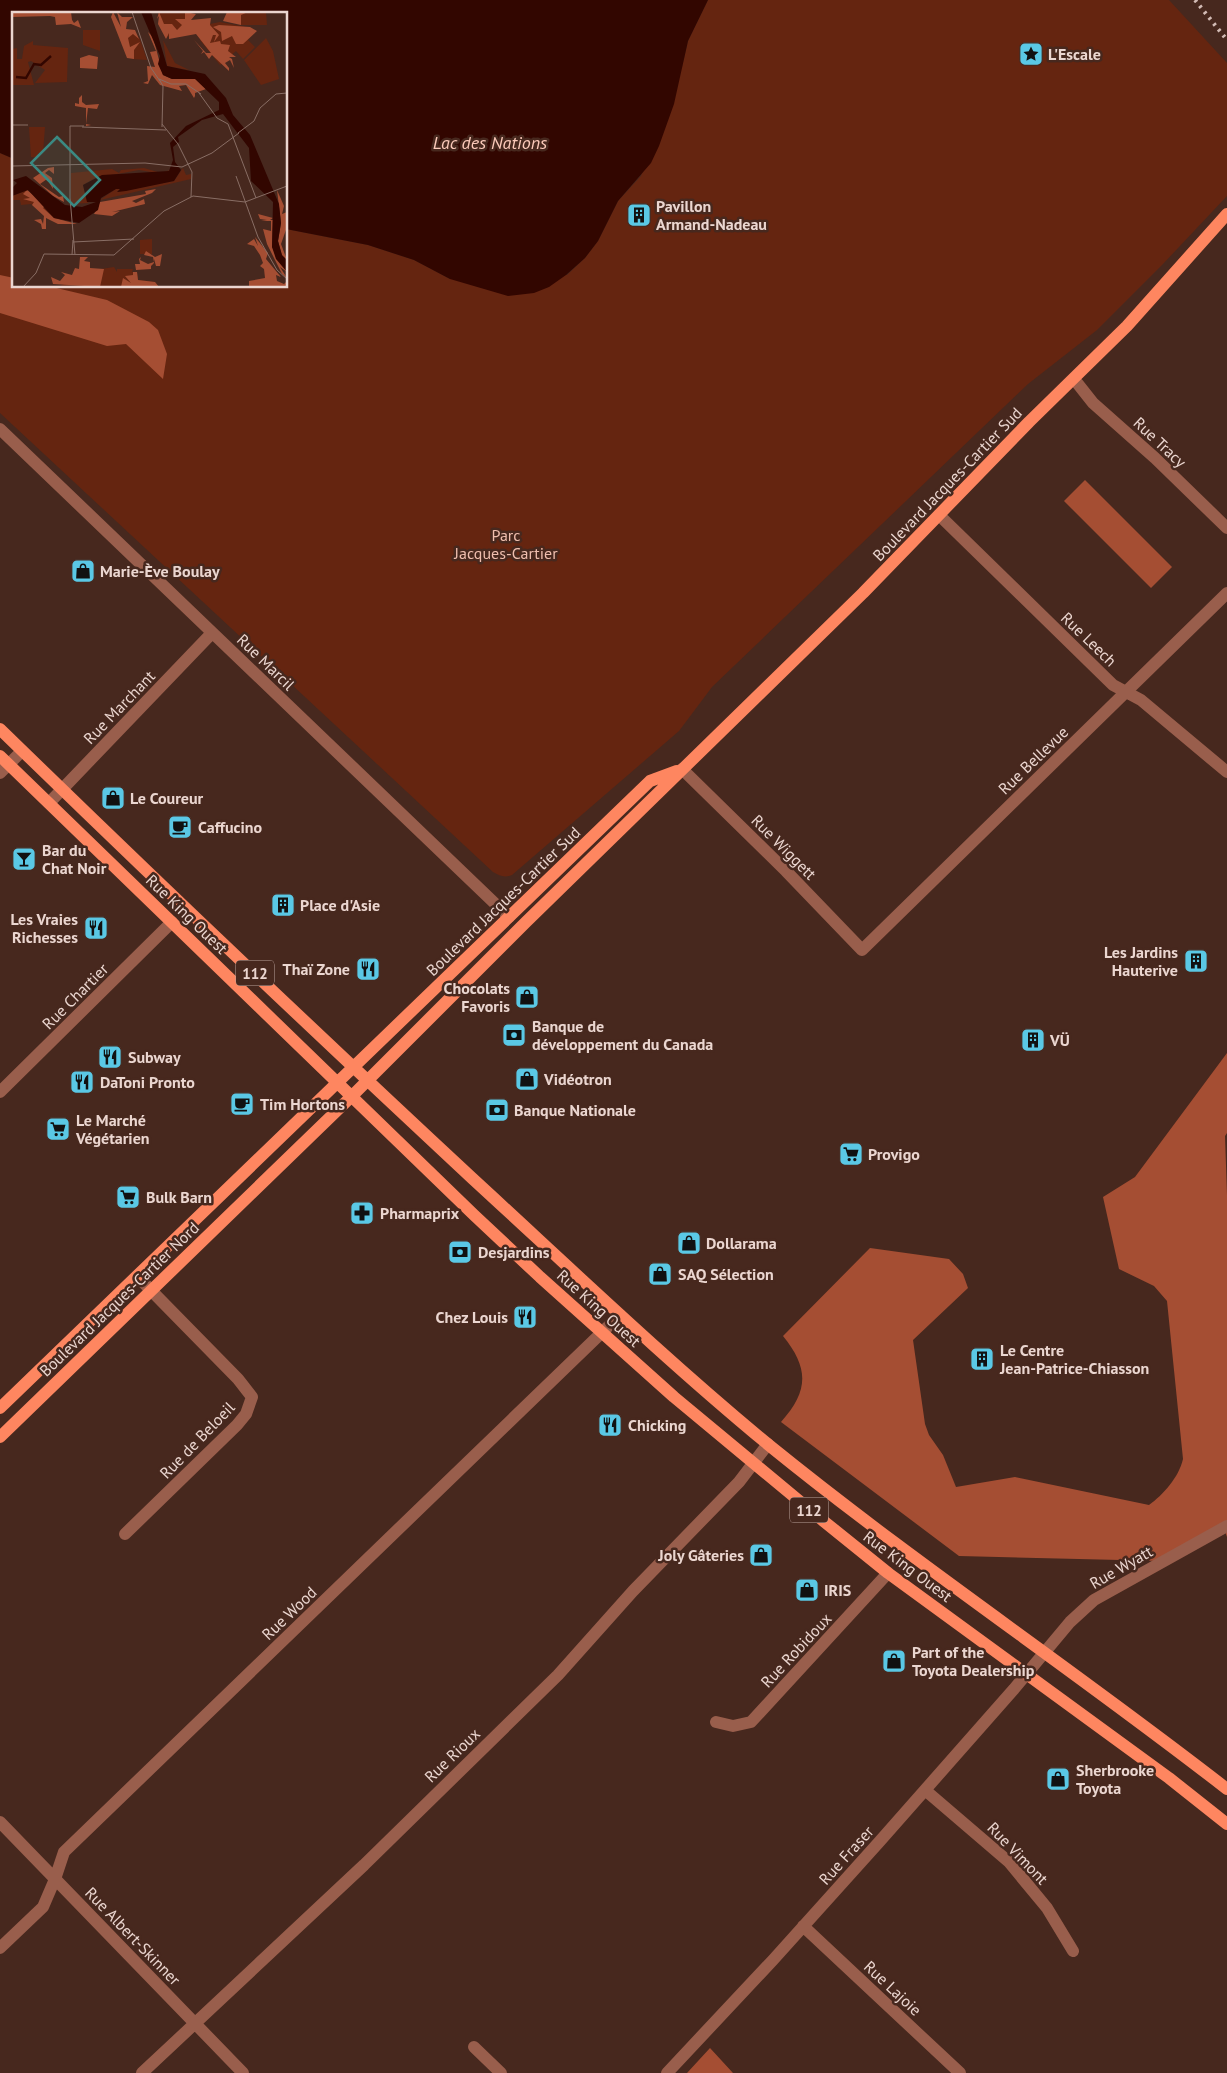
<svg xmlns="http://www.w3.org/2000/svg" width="1227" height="2073" font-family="'PT Sans',sans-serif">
  <rect width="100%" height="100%" fill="#47281e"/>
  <path fill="#652510" d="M 708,0 L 1169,0 L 1227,63 L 1227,196 L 1163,264 L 1097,330 L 1028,384 L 712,687 L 679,731 L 512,875 C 504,878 500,876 493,872 L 0,413 L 0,153 L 14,159 L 14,286 L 286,286 L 286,229 L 368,245 L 414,260 L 450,279 L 567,275 L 585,258 L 598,241 L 618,201 L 641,176 L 682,67 L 688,41 Z"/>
  <path fill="#a54e33" d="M 0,275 L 14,278 L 14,286 L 48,286 L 107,300 L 149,322 L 158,330 L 167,354 L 163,379 L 126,344 L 107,346 L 0,313 Z
    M 1085,480 L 1172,567 L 1151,588 L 1064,501 Z
    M 1227,1053 L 1227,1133 L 1225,1136 L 1227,1195 L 1227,1537 L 1224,1528 L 1162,1561 L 959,1556 L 781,1422 C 809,1391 809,1368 783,1336 L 870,1248 L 949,1259 L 963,1274 L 968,1288 L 913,1340 L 925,1424 L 929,1435 L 943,1455 L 956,1487 L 1015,1477 L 1149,1505 C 1163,1495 1179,1477 1183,1459 L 1167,1301 L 1154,1286 L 1119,1269 L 1103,1197 L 1135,1177 Z
    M 710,2048 L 733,2073 L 687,2073 Z"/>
  <path fill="#320600" d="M 0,0 L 708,0 L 688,41 L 674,104 L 659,146 L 651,163 L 618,201 L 598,241 L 585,258 L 566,275 L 549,287 L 534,293 L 508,296 L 450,279 L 414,260 L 368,245 L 286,229 L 286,14 L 14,14 L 14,159 L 0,153 Z"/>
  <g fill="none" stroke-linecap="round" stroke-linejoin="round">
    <path stroke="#995e4c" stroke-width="12" d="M 1074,379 L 1093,403 L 1155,458 L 1227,528
      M 0,429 L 509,917
      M 939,515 L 1113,685 L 1141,700 L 1227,772
      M 682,769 L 786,871 L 862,950 L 1227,593
      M 0,773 L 22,751
      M 49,803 L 212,633
      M 0,1092 L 172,922
      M 125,1534 L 237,1425 L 246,1414 L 252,1397 L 238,1379 L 137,1276
      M 716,1722 L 733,1726 L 751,1722 L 888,1573
      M 925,1790 L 1009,1862 L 1047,1908 L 1073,1951
      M 0,1822 L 243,2073
      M 803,1926 L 960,2073
      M 0,1948 L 43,1907 L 55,1879 L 64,1852 L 620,1315
      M 474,2047 L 501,2073
      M 142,2073 L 364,1865 L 558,1675 L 633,1591 L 739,1482 L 768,1444
      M 667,2073 L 773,1960 L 880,1841 L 1014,1689 L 1070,1622 L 1094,1600 L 1227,1526"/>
    <path stroke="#fe8660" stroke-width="12" d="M 0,729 C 156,881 314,1031 473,1179 C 571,1269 667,1361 770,1446 C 918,1566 1077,1672 1227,1789
      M 0,756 L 474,1215 L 540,1277 L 674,1397 L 821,1519 L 888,1573 L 1169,1778 L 1227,1824
      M 0,1408 L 650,781 L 677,771
      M 0,1437 L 352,1096 L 526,922 L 863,593 L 1029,422 L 1127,326 L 1227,214"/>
    <path stroke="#d2bbb5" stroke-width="4" stroke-dasharray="2.5 5" stroke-linecap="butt" d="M 1195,0 L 1227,40"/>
  </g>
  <defs>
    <g id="sight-square" transform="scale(1.25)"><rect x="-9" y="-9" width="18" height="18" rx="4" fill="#5ac8e5" stroke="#47281e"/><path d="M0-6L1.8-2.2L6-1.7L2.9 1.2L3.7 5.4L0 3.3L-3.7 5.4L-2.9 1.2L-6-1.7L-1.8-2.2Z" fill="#111"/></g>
    <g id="building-square" transform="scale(1.25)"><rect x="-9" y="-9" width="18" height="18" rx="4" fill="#5ac8e5" stroke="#47281e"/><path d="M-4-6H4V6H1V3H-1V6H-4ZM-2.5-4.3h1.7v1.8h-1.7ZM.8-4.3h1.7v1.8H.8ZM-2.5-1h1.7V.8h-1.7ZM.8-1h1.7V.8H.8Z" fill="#111"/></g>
    <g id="shop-square" transform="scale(1.25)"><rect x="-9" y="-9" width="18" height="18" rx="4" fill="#5ac8e5" stroke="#47281e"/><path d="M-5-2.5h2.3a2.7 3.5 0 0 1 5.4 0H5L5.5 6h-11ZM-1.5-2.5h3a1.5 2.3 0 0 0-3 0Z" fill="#111"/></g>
    <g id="cafe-square" transform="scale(1.25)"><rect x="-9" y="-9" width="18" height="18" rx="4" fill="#5ac8e5" stroke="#47281e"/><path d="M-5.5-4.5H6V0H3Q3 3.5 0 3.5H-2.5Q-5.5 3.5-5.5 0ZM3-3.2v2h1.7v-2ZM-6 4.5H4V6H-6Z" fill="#111"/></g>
    <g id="bar-square" transform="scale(1.25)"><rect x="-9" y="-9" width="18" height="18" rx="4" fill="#5ac8e5" stroke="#47281e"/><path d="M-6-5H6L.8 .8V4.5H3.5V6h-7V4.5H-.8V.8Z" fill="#111"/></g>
    <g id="restaurant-square" transform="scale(1.25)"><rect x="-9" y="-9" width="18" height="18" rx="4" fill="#5ac8e5" stroke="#47281e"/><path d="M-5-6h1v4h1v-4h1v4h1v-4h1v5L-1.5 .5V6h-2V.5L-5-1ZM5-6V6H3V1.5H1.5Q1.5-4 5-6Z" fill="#111"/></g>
    <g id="bank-square" transform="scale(1.25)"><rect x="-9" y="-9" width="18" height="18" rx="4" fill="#5ac8e5" stroke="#47281e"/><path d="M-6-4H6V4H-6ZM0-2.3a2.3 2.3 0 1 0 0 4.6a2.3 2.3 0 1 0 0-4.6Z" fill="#111"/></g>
    <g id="supermarket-square" transform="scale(1.25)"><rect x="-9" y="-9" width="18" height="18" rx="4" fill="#5ac8e5" stroke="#47281e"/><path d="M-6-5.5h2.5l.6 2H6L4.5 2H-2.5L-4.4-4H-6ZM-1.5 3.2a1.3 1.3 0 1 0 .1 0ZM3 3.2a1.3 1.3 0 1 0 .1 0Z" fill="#111"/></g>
    <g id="pharmacy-square" transform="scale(1.25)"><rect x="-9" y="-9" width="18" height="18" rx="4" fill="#5ac8e5" stroke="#47281e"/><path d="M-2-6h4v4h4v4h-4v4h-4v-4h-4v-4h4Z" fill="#111"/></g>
  </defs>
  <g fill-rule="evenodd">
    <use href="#sight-square" x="1031" y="54"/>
    <use href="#building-square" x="639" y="215"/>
    <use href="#shop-square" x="83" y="571"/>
    <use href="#shop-square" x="113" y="798"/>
    <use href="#cafe-square" x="180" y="827"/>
    <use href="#bar-square" x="24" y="859"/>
    <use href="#building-square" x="283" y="905"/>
    <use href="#restaurant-square" x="96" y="928"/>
    <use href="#building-square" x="1196" y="961"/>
    <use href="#restaurant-square" x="368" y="969"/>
    <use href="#shop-square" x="527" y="997"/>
    <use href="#bank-square" x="514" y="1035"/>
    <use href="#building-square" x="1033" y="1040"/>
    <use href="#restaurant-square" x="110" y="1057"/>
    <use href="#shop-square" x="527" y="1079"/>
    <use href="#restaurant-square" x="82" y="1082"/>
    <use href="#cafe-square" x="242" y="1104"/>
    <use href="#bank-square" x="497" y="1110"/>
    <use href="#supermarket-square" x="58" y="1129"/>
    <use href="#supermarket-square" x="851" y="1154"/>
    <use href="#supermarket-square" x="128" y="1197"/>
    <use href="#pharmacy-square" x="362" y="1213"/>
    <use href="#shop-square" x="689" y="1243"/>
    <use href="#bank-square" x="460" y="1252"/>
    <use href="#shop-square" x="660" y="1274"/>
    <use href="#restaurant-square" x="525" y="1317"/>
    <use href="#building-square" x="982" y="1359"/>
    <use href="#restaurant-square" x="610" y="1425"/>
    <use href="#shop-square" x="761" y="1555"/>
    <use href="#shop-square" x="807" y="1590"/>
    <use href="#shop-square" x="894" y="1661"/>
    <use href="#shop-square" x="1058" y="1779"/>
  </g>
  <g text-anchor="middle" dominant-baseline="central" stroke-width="5" stroke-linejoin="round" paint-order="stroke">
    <g fill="#47281e" stroke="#baa29b" stroke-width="1">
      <rect x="236" y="960.5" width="38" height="25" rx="4"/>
      <rect x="790" y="1497.5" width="38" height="25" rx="4"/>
    </g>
    <g font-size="15" font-weight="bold" fill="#ebd6d0">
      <text x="255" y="973">112</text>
      <text x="809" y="1510">112</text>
    </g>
    <g font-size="16" font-weight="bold" fill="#ebd6d0" stroke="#47281e" text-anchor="start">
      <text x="1048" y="54">L'Escale</text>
      <text x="656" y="206">Pavillon<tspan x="656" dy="18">Armand-Nadeau</tspan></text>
      <text x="100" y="571">Marie-Ève Boulay</text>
      <text x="130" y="798">Le Coureur</text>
      <text x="198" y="827">Caffucino</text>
      <text x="42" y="850">Bar du<tspan x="42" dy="18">Chat Noir</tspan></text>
      <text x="300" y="905">Place d'Asie</text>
      <text x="78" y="919" text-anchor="end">Les Vraies<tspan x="78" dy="18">Richesses</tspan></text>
      <text x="1178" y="952" text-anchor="end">Les Jardins<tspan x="1178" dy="18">Hauterive</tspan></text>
      <text x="350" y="969" text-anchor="end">Thaï Zone</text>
      <text x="510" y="988" text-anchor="end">Chocolats<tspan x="510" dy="18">Favoris</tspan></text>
      <text x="532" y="1026">Banque de<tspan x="532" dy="18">développement du Canada</tspan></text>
      <text x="1050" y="1040">VÜ</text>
      <text x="128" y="1057">Subway</text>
      <text x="544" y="1079">Vidéotron</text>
      <text x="100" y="1082">DaToni Pronto</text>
      <text x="260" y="1104">Tim Hortons</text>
      <text x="514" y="1110">Banque Nationale</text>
      <text x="76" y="1120">Le Marché<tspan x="76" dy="18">Végétarien</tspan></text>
      <text x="868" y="1154">Provigo</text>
      <text x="146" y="1197">Bulk Barn</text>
      <text x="380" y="1213">Pharmaprix</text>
      <text x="706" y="1243">Dollarama</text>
      <text x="478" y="1252">Desjardins</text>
      <text x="678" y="1274">SAQ Sélection</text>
      <text x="508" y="1317" text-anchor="end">Chez Louis</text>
      <text x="1000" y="1350">Le Centre<tspan x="1000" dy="18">Jean-Patrice-Chiasson</tspan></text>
      <text x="628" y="1425">Chicking</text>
      <text x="744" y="1555" text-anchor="end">Joly Gâteries</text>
      <text x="824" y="1590">IRIS</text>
      <text x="912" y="1652">Part of the<tspan x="912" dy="18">Toyota Dealership</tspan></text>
      <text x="1076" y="1770">Sherbrooke<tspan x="1076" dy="18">Toyota</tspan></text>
    </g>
    <g font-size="16" fill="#ebd6d0" stroke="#47281e">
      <text transform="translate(1160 442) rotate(43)">Rue Tracy</text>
      <text transform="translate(947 484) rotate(-46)">Boulevard Jacques-Cartier Sud</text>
      <text transform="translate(1089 639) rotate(44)">Rue Leech</text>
      <text transform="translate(266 662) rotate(44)">Rue Marcil</text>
      <text transform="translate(119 707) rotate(-46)">Rue Marchant</text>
      <text transform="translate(1033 760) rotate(-44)">Rue Bellevue</text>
      <text transform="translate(784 847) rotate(45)">Rue Wiggett</text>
      <text transform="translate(503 901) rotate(-44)">Boulevard Jacques-Cartier Sud</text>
      <text transform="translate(187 914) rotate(44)">Rue King Ouest</text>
      <text transform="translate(75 996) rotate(-45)">Rue Chartier</text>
      <text transform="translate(119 1299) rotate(-44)">Boulevard Jacques-Cartier Nord</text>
      <text transform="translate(599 1308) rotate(42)">Rue King Ouest</text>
      <text transform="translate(197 1440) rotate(-46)">Rue de Beloeil</text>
      <text transform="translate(908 1566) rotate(37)">Rue King Ouest</text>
      <text transform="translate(1121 1567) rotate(-30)">Rue Wyatt</text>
      <text transform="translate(289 1613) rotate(-44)">Rue Wood</text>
      <text transform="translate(796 1650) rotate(-47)">Rue Robidoux</text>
      <text transform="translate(452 1755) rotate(-44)">Rue Rioux</text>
      <text transform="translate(1018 1853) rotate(46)">Rue Vimont</text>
      <text transform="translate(846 1855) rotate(-48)">Rue Fraser</text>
      <text transform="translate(133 1936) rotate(46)">Rue Albert-Skinner</text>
      <text transform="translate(893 1988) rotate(43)">Rue Lajoie</text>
    </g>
    <g font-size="16" fill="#efbeae" stroke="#47281e">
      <text x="506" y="535">Parc<tspan x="506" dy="18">Jacques-Cartier</tspan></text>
    </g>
    <g font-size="18" font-style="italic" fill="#fccaba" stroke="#47281e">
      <text x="490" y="142">Lac des Nations</text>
    </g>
  </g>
  <g transform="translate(12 12)">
    <rect width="275" height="275" fill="#47281e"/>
    <path d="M 146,0 L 173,0 L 178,9 L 178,22 L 153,25 ZM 229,0 L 254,0 L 255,13 L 229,13 ZM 208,10 L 239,16 L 242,21 L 236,28 L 243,35 L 231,47 L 224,39 L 208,53 L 188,28 L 198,12 ZM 71,18 L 88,18 L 88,39 L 71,33 ZM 122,21 L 128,27 L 135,48 L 120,47 L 115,25 ZM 254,26 L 261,39 L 267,67 L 249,73 L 232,48 ZM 151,28 L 163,51 L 177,58 L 155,54 ZM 21,29 L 21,33 L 56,36 L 55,70 L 23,71 L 33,58 L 19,49 L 16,50 L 22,73 L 0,73 L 0,37 L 5,36 L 5,47 L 10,47 L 12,34 ZM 17,115 L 33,115 L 31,141 L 26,141 L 26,145 L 19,145 ZM 132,156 L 149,161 L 158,158 L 151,162 L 127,158 L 83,166 L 71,173 L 76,191 L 59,192 L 59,161 L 100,157 L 107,161 L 109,158 ZM 171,156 L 174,163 L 179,162 L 179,167 L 88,188 L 105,176 L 108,177 L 105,180 L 162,169 ZM 15,178 L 42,206 L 65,212 L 46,212 L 19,192 L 9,193 L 8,188 L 0,188 L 0,184 ZM 140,227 L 140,242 L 128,242 L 128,228 ZM 68,251 L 78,251 L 78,256 L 83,258 L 102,255 L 105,260 L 105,257 L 121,257 L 120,260 L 125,260 L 126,268 L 143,270 L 147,275 L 46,275 L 68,264 Z" fill="#652510"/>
    <path d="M 0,0 L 59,0 L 60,8 L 62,11 L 66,8 L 69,16 L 59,12 L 44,13 L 43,5 L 38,4 L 0,5 ZM 101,0 L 109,15 L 105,0 L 110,5 L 121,5 L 115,10 L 114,17 L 123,18 L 127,27 L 121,22 L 116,26 L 118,35 L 128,30 L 122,38 L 122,47 L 115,46 L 99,5 ZM 147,0 L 152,12 L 160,12 L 165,18 L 170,13 L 163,7 L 173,7 L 173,0 L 184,2 L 179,8 L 199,6 L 198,13 L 207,23 L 202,30 L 204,23 L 201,23 L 198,31 L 208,29 L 209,32 L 218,33 L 216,39 L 224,45 L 217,45 L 220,47 L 222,56 L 218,48 L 213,51 L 217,56 L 217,59 L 200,43 L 197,47 L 192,40 L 189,42 L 191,39 L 182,28 L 194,41 L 199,41 L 184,22 L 157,27 L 157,21 L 154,27 L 146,12 L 147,4 L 145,7 ZM 215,0 L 231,1 L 236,0 L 229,3 L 229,13 L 211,9 ZM 207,13 L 238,15 L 245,19 L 231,32 L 224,32 L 220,24 L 210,29 L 209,20 L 201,15 ZM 136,20 L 141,25 L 151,63 L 160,67 L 183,66 L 194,77 L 183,81 L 183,84 L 182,86 L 174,73 L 167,74 L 170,79 L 148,73 L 140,63 L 136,72 L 131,71 L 136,69 L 135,54 L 143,55 L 138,40 L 144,39 ZM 77,43 L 86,45 L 85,57 L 68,56 L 68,46 ZM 70,83 L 70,90 L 74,93 L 87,92 L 85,97 L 76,96 L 74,112 L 79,113 L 74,114 L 74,96 L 63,94 L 63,91 L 67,92 L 67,86 ZM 42,155 L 42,162 L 37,158 L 33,161 L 40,166 L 41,177 L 35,167 L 28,172 L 47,185 L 51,184 L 52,190 L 41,184 L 21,166 L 36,156 ZM 144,177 L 140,181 L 120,189 L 124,191 L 132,187 L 133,192 L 100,200 L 108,199 L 100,204 L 82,202 L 88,190 L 134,182 L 133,179 ZM 15,178 L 34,193 L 31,196 L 42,206 L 65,212 L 46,212 L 34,206 L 34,217 L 30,217 L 29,212 L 22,208 L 29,207 L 31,212 L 32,204 L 20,193 L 22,190 L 11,187 L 18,186 L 11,182 ZM 265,178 L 272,194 L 270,202 L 275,200 L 275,215 L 269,232 L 275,248 L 270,244 L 266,229 L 269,211 ZM 246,202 L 261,206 L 258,208 L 261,208 L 260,235 L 275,260 L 268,255 L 275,266 L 270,262 L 255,232 L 251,217 L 259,219 L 259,209 L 249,209 L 255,208 L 248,207 ZM 243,225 L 256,241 L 254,247 L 269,265 L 264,263 L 265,269 L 272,272 L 275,269 L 275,275 L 237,275 L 237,269 L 253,266 L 252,257 L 248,254 L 251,251 L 248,243 L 242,234 L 235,232 L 242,227 L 246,234 ZM 134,239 L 143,245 L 150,242 L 148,254 L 144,254 L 142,247 L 142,251 L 139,254 L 139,257 L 124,258 L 123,252 L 128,252 L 127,247 L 129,245 L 128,248 L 136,252 L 142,250 L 141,245 L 132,243 ZM 68,245 L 76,245 L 72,249 L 78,250 L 78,256 L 92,257 L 88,275 L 41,272 L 39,265 L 48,269 L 53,263 L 49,260 L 60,263 L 63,256 L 67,257 ZM 121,260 L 125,260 L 126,268 L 143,270 L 147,275 L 109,275 L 111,266 L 119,271 L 113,264 L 121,263 Z" fill="#a54e33"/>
    <path d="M 129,0 L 139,0 L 155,54 L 193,62 L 214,86 L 221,103 L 238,123 L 267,192 L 269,211 L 266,229 L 270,243 L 275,248 L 275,260 L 264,247 L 260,235 L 261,190 L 239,169 L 237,136 L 211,102 L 190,108 L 166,125 L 167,130 L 161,135 L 163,150 L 169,158 L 162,169 L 114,179 L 105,180 L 108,177 L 104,177 L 89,186 L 86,198 L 67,211 L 42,206 L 16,178 L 0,184 L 0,176 L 5,171 L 1,168 L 14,164 L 53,193 L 70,195 L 84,190 L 75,190 L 71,173 L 90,163 L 157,159 L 161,148 L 158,131 L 174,114 L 207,98 L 207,90 L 183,67 L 160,67 L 151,63 L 146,52 L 148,44 Z" fill="#320600"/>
    <path fill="none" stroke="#320600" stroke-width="2.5" d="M 4,65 L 14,66 L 22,52 L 29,53 L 39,44"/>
    <path fill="none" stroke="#896e65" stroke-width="1" d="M 120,0 L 139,56 L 148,69M 147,67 L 151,74 L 150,115M 147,67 L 159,72 L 174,72 L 189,82M 187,81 L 205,106 L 216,112 L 244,186M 150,112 L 166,132 L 180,160 L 179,185M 0,113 L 16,113M 70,115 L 154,118M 226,121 L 242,109 L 248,96 L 264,82 L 275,81M 0,154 L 133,151 L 170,155 L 200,141 L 227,121M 224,164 L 246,225 L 265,258 L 275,267M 61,230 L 122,227M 32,242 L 102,243 L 152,199 L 181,184 L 233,190 L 275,174M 60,243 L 61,228M 63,243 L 58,186 L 58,114 L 72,114M 11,275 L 24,261 L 32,242"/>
    <path fill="#3b8982" fill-opacity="0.15" stroke="#3b8982" stroke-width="2.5" d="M 45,125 L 88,168 L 62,194 L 19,151 Z"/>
    <rect width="275" height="275" fill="none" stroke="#ebd6d0" stroke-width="2.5"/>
  </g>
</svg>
